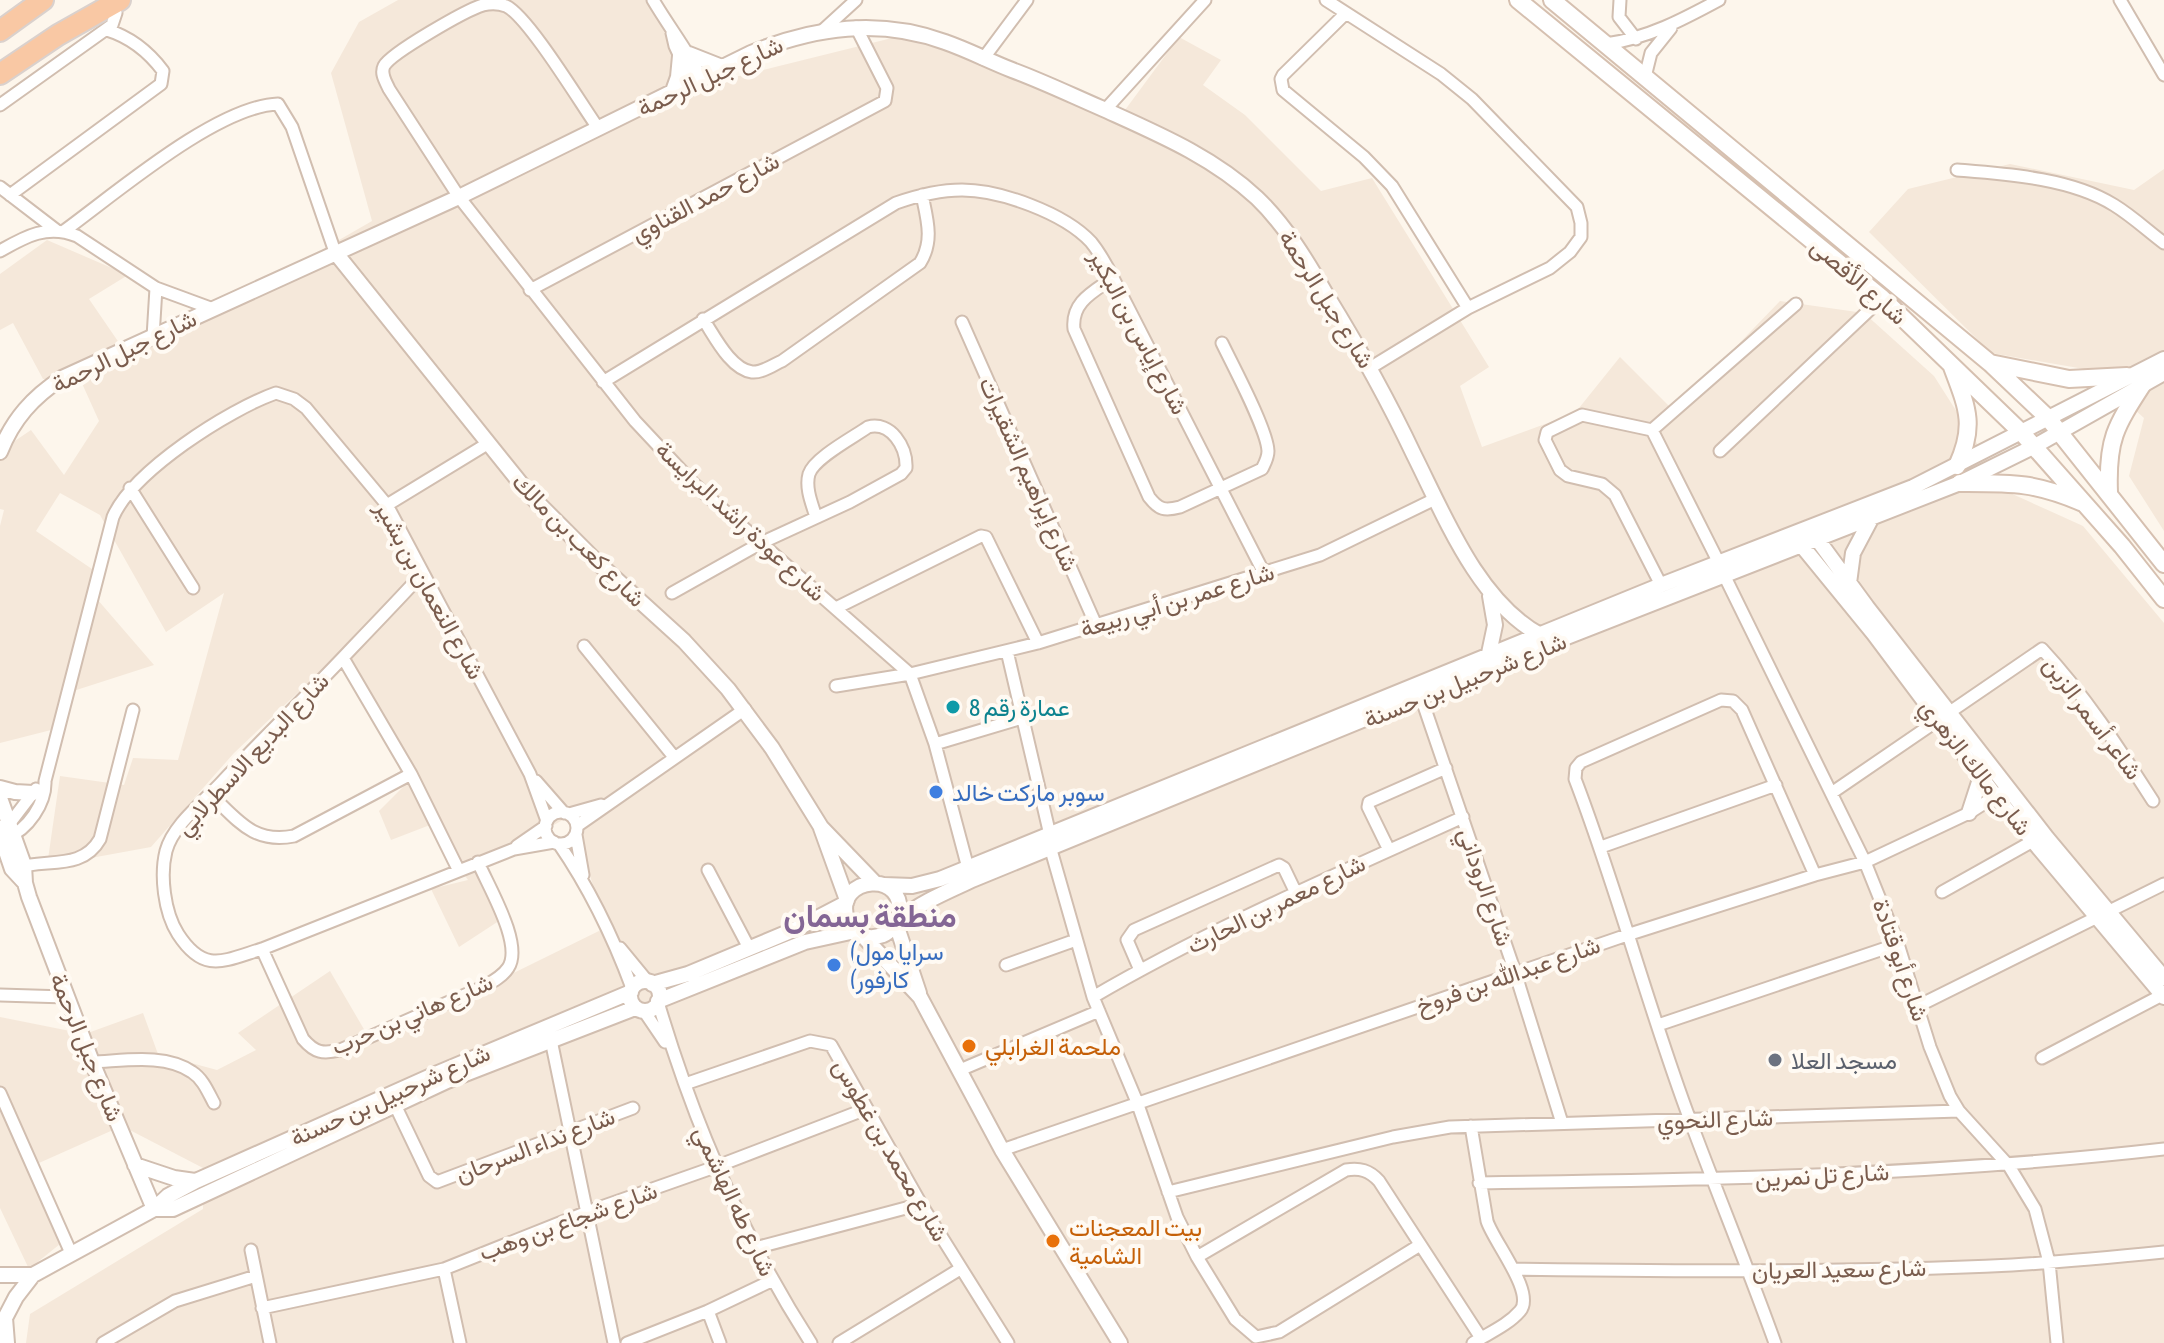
<svg xmlns="http://www.w3.org/2000/svg" width="2164" height="1343" font-family="'Asap Condensed',Vazirmatn,sans-serif">
  <rect width="100%" height="100%" fill="#fdf6ec"/>
  <path fill="#f5e8da" d="M 398,0 L 649,0 L 703,85 L 900,36 L 1125,110 L 1179,37 L 1221,60 L 1203,85 L 1245,115 L 1321,191 L 1372,178 L 1489,367 L 1460,386 L 1482,447 L 1575,413 L 1620,357 L 1674,411 L 1780,301 L 1864,313 L 1934,376 L 2008,492 L 2083,526 L 2164,623 L 2164,1343 L 26,1343 L 30,1314 L 203,1209 L 203,1168 L 122,1126 L 30,1167 L 60,1244 L 29,1269 L 0,1208 L 0,1017 L 85,1034 L 143,1013 L 158,1054 L 217,1070 L 256,1050 L 238,1033 L 330,971 L 372,1043 L 607,927 L 570,816 L 485,863 L 508,915 L 459,947 L 431,889 L 468,880 L 430,825 L 391,840 L 379,811 L 406,784 L 345,648 L 234,753 L 151,847 L 47,866 L 60,776 L 124,785 L 133,758 L 178,760 L 224,593 L 166,632 L 100,515 L 60,493 L 36,531 L 92,569 L 97,599 L 154,665 L 64,694 L 55,729 L 0,743 L 0,526 L 4,510 L 0,509 L 0,451 L 31,430 L 64,475 L 99,421 L 80,379 L 43,379 L 13,323 L 0,330 L 0,274 L 47,240 L 128,275 L 89,299 L 126,353 L 209,315 L 372,221 L 331,73 L 359,22 Z
    M 2010,164 L 2134,190 L 2164,169 L 2164,531 L 2129,476 L 2144,418 L 2090,370 L 1991,353 L 1869,232 L 1908,189 Z"/>
  <g fill="none" stroke-linecap="round" stroke-linejoin="round">
    <g stroke="#d1beb0" stroke-width="15">
      <path id="minor" d="M 653,0 C 669,27 687,50 701,77
        M 1326,0 L 1441,74 L 1472,99 L 1577,207 L 1581,223 L 1581,237 L 1570,252 L 1550,268 L 1468,308 L 1370,368
        M 1620,0 L 1619,17 L 1636,39
        M 2120,0 L 2164,75
        M 1346,13 L 1283,75 L 1281,79 L 1283,90 L 1364,157 L 1392,186 L 1468,308
        M 822,31 L 856,0
        M 672,33 L 675,46 L 692,82
        M 1606,44 C 1648,38 1682,20 1719,0
        M 983,59 L 1027,0
        M 1645,77 L 1651,53 L 1671,28
        M 0,105 L 112,25 L 116,13 L 113,3
        M 1105,110 L 1205,0
        M 598,128 C 581,104 528,16 506,6 C 498,3 491,3 483,5 C 466,10 391,53 384,66 C 380,74 386,82 389,89 L 459,197 L 635,421 L 694,484 L 910,674 L 935,744 L 968,868
        M 1957,170 C 2006,174 2071,178 2114,205 C 2132,216 2148,231 2164,243
        M 0,187 L 56,230
        M 10,195 L 161,84 L 163,71 C 148,51 130,37 107,30
        M 64,231 C 115,194 217,106 278,104 L 292,127 L 335,252
        M 0,251 C 26,236 48,224 77,236 L 156,288 L 213,309
        M 1113,278 C 1093,292 1071,302 1074,329 L 1149,497 C 1159,510 1165,511 1180,507 L 1262,469 C 1265,463 1268,458 1268,451 C 1267,429 1233,366 1222,343
        M 530,290 L 885,101 L 887,88 L 856,27
        M 703,319 C 714,335 730,369 752,372 C 762,373 773,365 782,361 L 920,263 C 934,241 927,219 922,195
        M 962,322 L 1096,625
        M 153,337 L 156,288
        M 603,382 L 896,203 C 916,196 940,190 962,190 C 1000,190 1064,213 1091,242 C 1100,253 1107,266 1113,278 L 1264,573
        M 1652,430 L 1796,304
        M 1720,451 L 1882,298
        M 130,488 L 193,588
        M 387,505 L 487,444
        M 423,573 C 400,598 376,623 352,648 C 309,694 263,738 220,784 C 202,803 173,825 166,851 C 160,875 164,912 178,934 C 204,974 223,961 262,949 L 514,849 L 554,842
        M 1725,577 L 1865,862 L 1898,944 L 1930,1047 L 1950,1096 L 1959,1111 L 2009,1166 L 2035,1209 L 2049,1262 L 2057,1343
        M 1661,585 L 1615,495 L 1602,484 L 1568,476 L 1560,470 L 1545,440 L 1547,432 L 1582,415 L 1652,430 L 1719,563
        M 672,593 L 761,543 L 850,502 L 901,474 L 906,468 C 907,447 891,421 868,427 C 854,437 814,458 809,474 C 805,488 812,504 816,517
        M 836,608 L 981,536 L 986,537 L 1038,643
        M 584,646 L 674,757
        M 1007,651 L 1050,835
        M 343,658 L 411,774 L 458,869
        M 836,686 L 910,674 L 1038,643 L 1320,555 L 1435,499
        M 1421,697 L 1515,972 L 1562,1123
        M 935,744 L 1022,718
        M 536,781 L 564,813
        M 1833,792 L 2042,649 C 2085,695 2119,748 2153,801
        M 210,794 C 238,820 253,844 294,836 L 411,774
        M545 828a16 16 0 1 1 32 0a16 16 0 1 1-32 0Z
        M 569,814 L 601,805
        M 577,826 L 745,709
        M 0,827 L 10,823 L 36,789
        M 576,835 L 583,875
        M 6,838 C 28,830 46,803 45,781 L 113,517 C 133,471 228,410 276,393 L 294,399 L 306,408 L 387,505 L 530,774 L 547,821
        M 559,844 C 590,889 613,937 632,988
        M 517,846 L 546,826
        M 1601,847 L 1776,785
        M 1051,850 L 1093,997 L 1137,1102 L 1177,1217 L 1197,1257 L 1235,1319 L 1256,1337 L 1279,1332 L 1420,1245
        M 1389,850 L 1368,807 L 1369,802 L 1446,768
        M 16,868 C 46,858 82,871 100,839 L 133,710
        M 708,870 L 749,948
        M 1942,892 L 2033,841
        M 620,948 L 648,982
        M 262,949 L 303,1039 C 315,1053 323,1054 340,1050 L 483,987 C 492,982 502,977 508,968 C 524,945 488,886 478,862
        M 1006,965 L 1076,940
        M 1140,970 L 1127,940 L 1134,930 L 1279,865 L 1284,868 L 1296,893
        M 0,995 L 66,997
        M 1093,997 C 1211,928 1338,874 1463,817
        M 658,1002 C 694,1124 742,1236 811,1343
        M 1918,1006 L 2164,884
        M 644,1011 L 665,1042
        M 1658,1025 L 1898,944
        M 551,1040 L 614,1343
        M 2042,1058 L 2162,995
        M 92,1062 C 123,1061 165,1053 192,1072 C 203,1079 208,1092 214,1103
        M 960,1070 L 1099,1011
        M 685,1084 L 810,1041 L 831,1045 L 921,1204 L 1008,1343
        M 0,1093 L 71,1253
        M 395,1105 L 429,1176 L 437,1182 L 633,1108
        M 1471,1126 L 1487,1221 C 1493,1241 1536,1293 1520,1311 C 1508,1325 1489,1333 1473,1343
        M 1002,1150 L 1627,935 L 1815,875 L 1865,862 L 1969,813 L 2008,788
        M 1479,1183 C 1708,1180 1936,1175 2164,1149
        M 1168,1192 L 1393,1137 L 1450,1127 L 1959,1111
        M 755,1248 L 921,1204
        M 251,1250 L 270,1343
        M 1197,1257 L 1346,1170 C 1360,1168 1369,1170 1379,1181 L 1481,1338
        M 444,1269 L 460,1343
        M 1513,1269 C 1679,1271 1846,1273 2012,1265 C 2063,1262 2114,1257 2164,1252
        M 262,1308 L 444,1269 L 587,1212 L 715,1167 L 866,1109
        M 708,1311 L 720,1343
        M 103,1343 L 175,1301 L 256,1276
        M 627,1343 L 708,1311 L 771,1281
        M 839,1343 L 960,1269
        M 1775,1343 C 1748,1268 1718,1195 1690,1120 C 1648,1008 1618,891 1575,779 L 1576,768 L 1581,762 L 1721,700 L 1733,701 L 1742,710 L 1815,875"/>
    </g>
    <g stroke="#d1beb0" stroke-width="18">
      <path id="tertiary" d="M 689,54 L 722,67
        M 673,91 L 678,77 L 680,56
        M 335,252 L 530,495 L 597,562 L 684,641 L 728,689 L 772,748 L 821,827 L 874,882
        M 0,452 C 13,419 33,397 62,378 L 459,197 L 751,53 C 815,27 879,18 945,42 C 968,50 989,61 1012,70 C 1042,81 1071,95 1101,108 C 1156,133 1212,156 1257,198 C 1286,226 1307,261 1327,296 C 1359,348 1388,400 1414,455 C 1445,517 1478,601 1540,635
        M 1815,536 L 1867,607 L 2047,838 L 2164,978
        M 1798,541 L 1874,634 L 1996,797 L 2164,997
        M 1849,583 L 1853,553 L 1871,519
        M 1488,658 L 1495,625 L 1490,596
        M 0,788 L 15,792 L 33,793
        M 0,798 L 24,865 L 25,883 L 29,897 L 92,1062 L 154,1209
        M 1969,813 L 1981,776
        M 821,828 L 847,900
        M 0,834 L 12,869 L 25,883
        M 884,885 L 912,886 L 940,879 L 1661,585 L 1913,487 L 2164,359
        M 898,920 C 911,867 832,876 847,919 C 849,927 857,933 864,936 C 870,938 877,937 883,935 C 891,932 894,924 901,919 C 921,902 949,891 972,880 L 1521,655 L 1960,483 L 2035,446 L 2164,373
        M 896,924 L 919,993
        M 863,936 L 920,997 L 1002,1150 L 1120,1343
        M630 996a15 15 0 1 1 30 0a15 15 0 1 1-30 0Z
        M 652,984 L 688,974 L 798,928 L 846,903
        M 658,1001 L 805,942 L 855,931
        M 135,1165 L 174,1178 L 195,1181
        M 154,1209 L 173,1209 L 447,1081 L 635,1008
        M 0,1275 L 33,1275
        M 7,1343 L 5,1318 L 16,1297 L 33,1275 L 154,1209 L 168,1196 L 196,1181 L 438,1073 L 631,992"/>
    </g>
    <g stroke="#d6c0b0" stroke-width="20">
      <path id="secondary" d="M 1518,0 L 1882,298 L 2022,433 L 2122,546 L 2164,599
        M 1552,0 L 1990,363 L 2048,418 L 2164,564
        M 1990,363 L 2069,379 L 2127,376
        M 1952,367 C 1967,407 1976,425 1957,466
        M 1960,483 C 2012,483 2034,482 2083,503
        M 2109,492 C 2107,440 2115,427 2143,384"/>
    </g>
    <g stroke="#dad1cd" stroke-width="24">
      <path id="trunk" d="M 0,31 L 43,0
        M 0,74 L 58,35 L 120,0"/>
    </g>
    <use href="#minor" stroke="#fff" stroke-width="11"/>
    <use href="#tertiary" stroke="#fff" stroke-width="14"/>
    <use href="#secondary" stroke="#fff" stroke-width="16"/>
    <use href="#trunk" stroke="#f9c8a4" stroke-width="20"/>
  </g>
  <circle fill="#0f9aa8" stroke="#fffaf3" stroke-width="3" cx="953" cy="707" r="8"/>
  <g fill="#3f7fe0" stroke="#fffaf3" stroke-width="3">
    <circle cx="936" cy="792" r="8"/>
    <circle cx="834" cy="965" r="8"/>
  </g>
  <g fill="#e8710a" stroke="#fffaf3" stroke-width="3">
    <circle cx="969" cy="1046" r="8"/>
    <circle cx="1053" cy="1241" r="8"/>
  </g>
  <circle fill="#6b7280" stroke="#fffaf3" stroke-width="3" cx="1775" cy="1060" r="8"/>
  <g text-anchor="middle" dominant-baseline="central" stroke-width="8" stroke-linejoin="round" paint-order="stroke">
    <g font-size="24" fill="#7a5c4d" stroke="#fffaf3">
      <text transform="translate(710 76) rotate(-25)">شارع جبل الرحمة</text>
      <text transform="translate(705 197) rotate(-28)">شارع حمد القناوي</text>
      <text transform="translate(1859 281) rotate(41)">شارع الأقصى</text>
      <text transform="translate(1327 299) rotate(58)">شارع جبل الرحمة</text>
      <text transform="translate(1139 332) rotate(62)">شارع إياس بن البكير</text>
      <text transform="translate(124 351) rotate(-26)">شارع جبل الرحمة</text>
      <text transform="translate(1029 474) rotate(66)">شارع إبراهيم الشقيرات</text>
      <text transform="translate(741 521) rotate(43)">شارع عودة راشد البرايسة</text>
      <text transform="translate(579 540) rotate(45)">شارع كعب بن مالك</text>
      <text transform="translate(430 590) rotate(61)">شارع النعمان بن بشير</text>
      <text transform="translate(1177 600) rotate(-17)">شارع عمر بن أبي ربيعة</text>
      <text transform="translate(1465 680) rotate(-22)">شارع شرحبيل بن حسنة</text>
      <text transform="translate(2093 718) rotate(53)">شاعر أسمر الزبن</text>
      <text transform="translate(252 754) rotate(-47)">شارع البديع الاسطرلابي</text>
      <text transform="translate(1976 767) rotate(52)">شارع مالك الزهري</text>
      <text transform="translate(1486 887) rotate(71)">شارع الروداني</text>
      <text transform="translate(1276 904) rotate(-26)">شارع معمر بن الحارث</text>
      <text transform="translate(1901 960) rotate(71)">شارع أبو قتادة</text>
      <text transform="translate(1508 975) rotate(-19)">شارع عبدالله بن فروخ</text>
      <text transform="translate(412 1014) rotate(-23)">شارع هاني بن حرب</text>
      <text transform="translate(87 1047) rotate(68)">شارع جبل الرحمة</text>
      <text transform="translate(390 1095) rotate(-24)">شارع شرحبيل بن حسنة</text>
      <text transform="translate(1715 1119) rotate(-2)">شارع النحوي</text>
      <text transform="translate(535 1145) rotate(-21)">شارع نداء السرحان</text>
      <text transform="translate(891 1150) rotate(60)">شارع محمد بن غطوس</text>
      <text transform="translate(1822 1175) rotate(-3)">شارع تل نمرين</text>
      <text transform="translate(735 1201) rotate(65)">شارع طه الهاشمي</text>
      <text transform="translate(568 1221) rotate(-20)">شارع شجاع بن وهب</text>
      <text transform="translate(1839 1269) rotate(-1)">شارع سعيد العريان</text>
    </g>
    <g font-size="24" fill="#0d838f" stroke="#fffaf3" text-anchor="start">
      <text x="969" y="707">عمارة رقم 8</text>
    </g>
    <g font-size="24" fill="#366cbe" stroke="#fffaf3" text-anchor="start">
      <text x="952" y="792">سوبر ماركت خالد</text>
      <text x="850" y="951">(سرايا مول<tspan x="850" dy="28">(كارفور</tspan></text>
    </g>
    <g font-size="24" fill="#c56008" stroke="#fffaf3" text-anchor="start">
      <text x="985" y="1046">ملحمة الغرابلي</text>
      <text x="1069" y="1227">بيت المعجنات<tspan x="1069" dy="28">الشامية</tspan></text>
    </g>
    <g font-size="24" fill="#5b616d" stroke="#fffaf3" text-anchor="start">
      <text x="1791" y="1060">مسجد العلا</text>
    </g>
    <g font-size="32" font-weight="bold" fill="#846695" stroke="#fffaf3">
      <text x="870" y="915">منطقة بسمان</text>
    </g>
  </g>
</svg>
